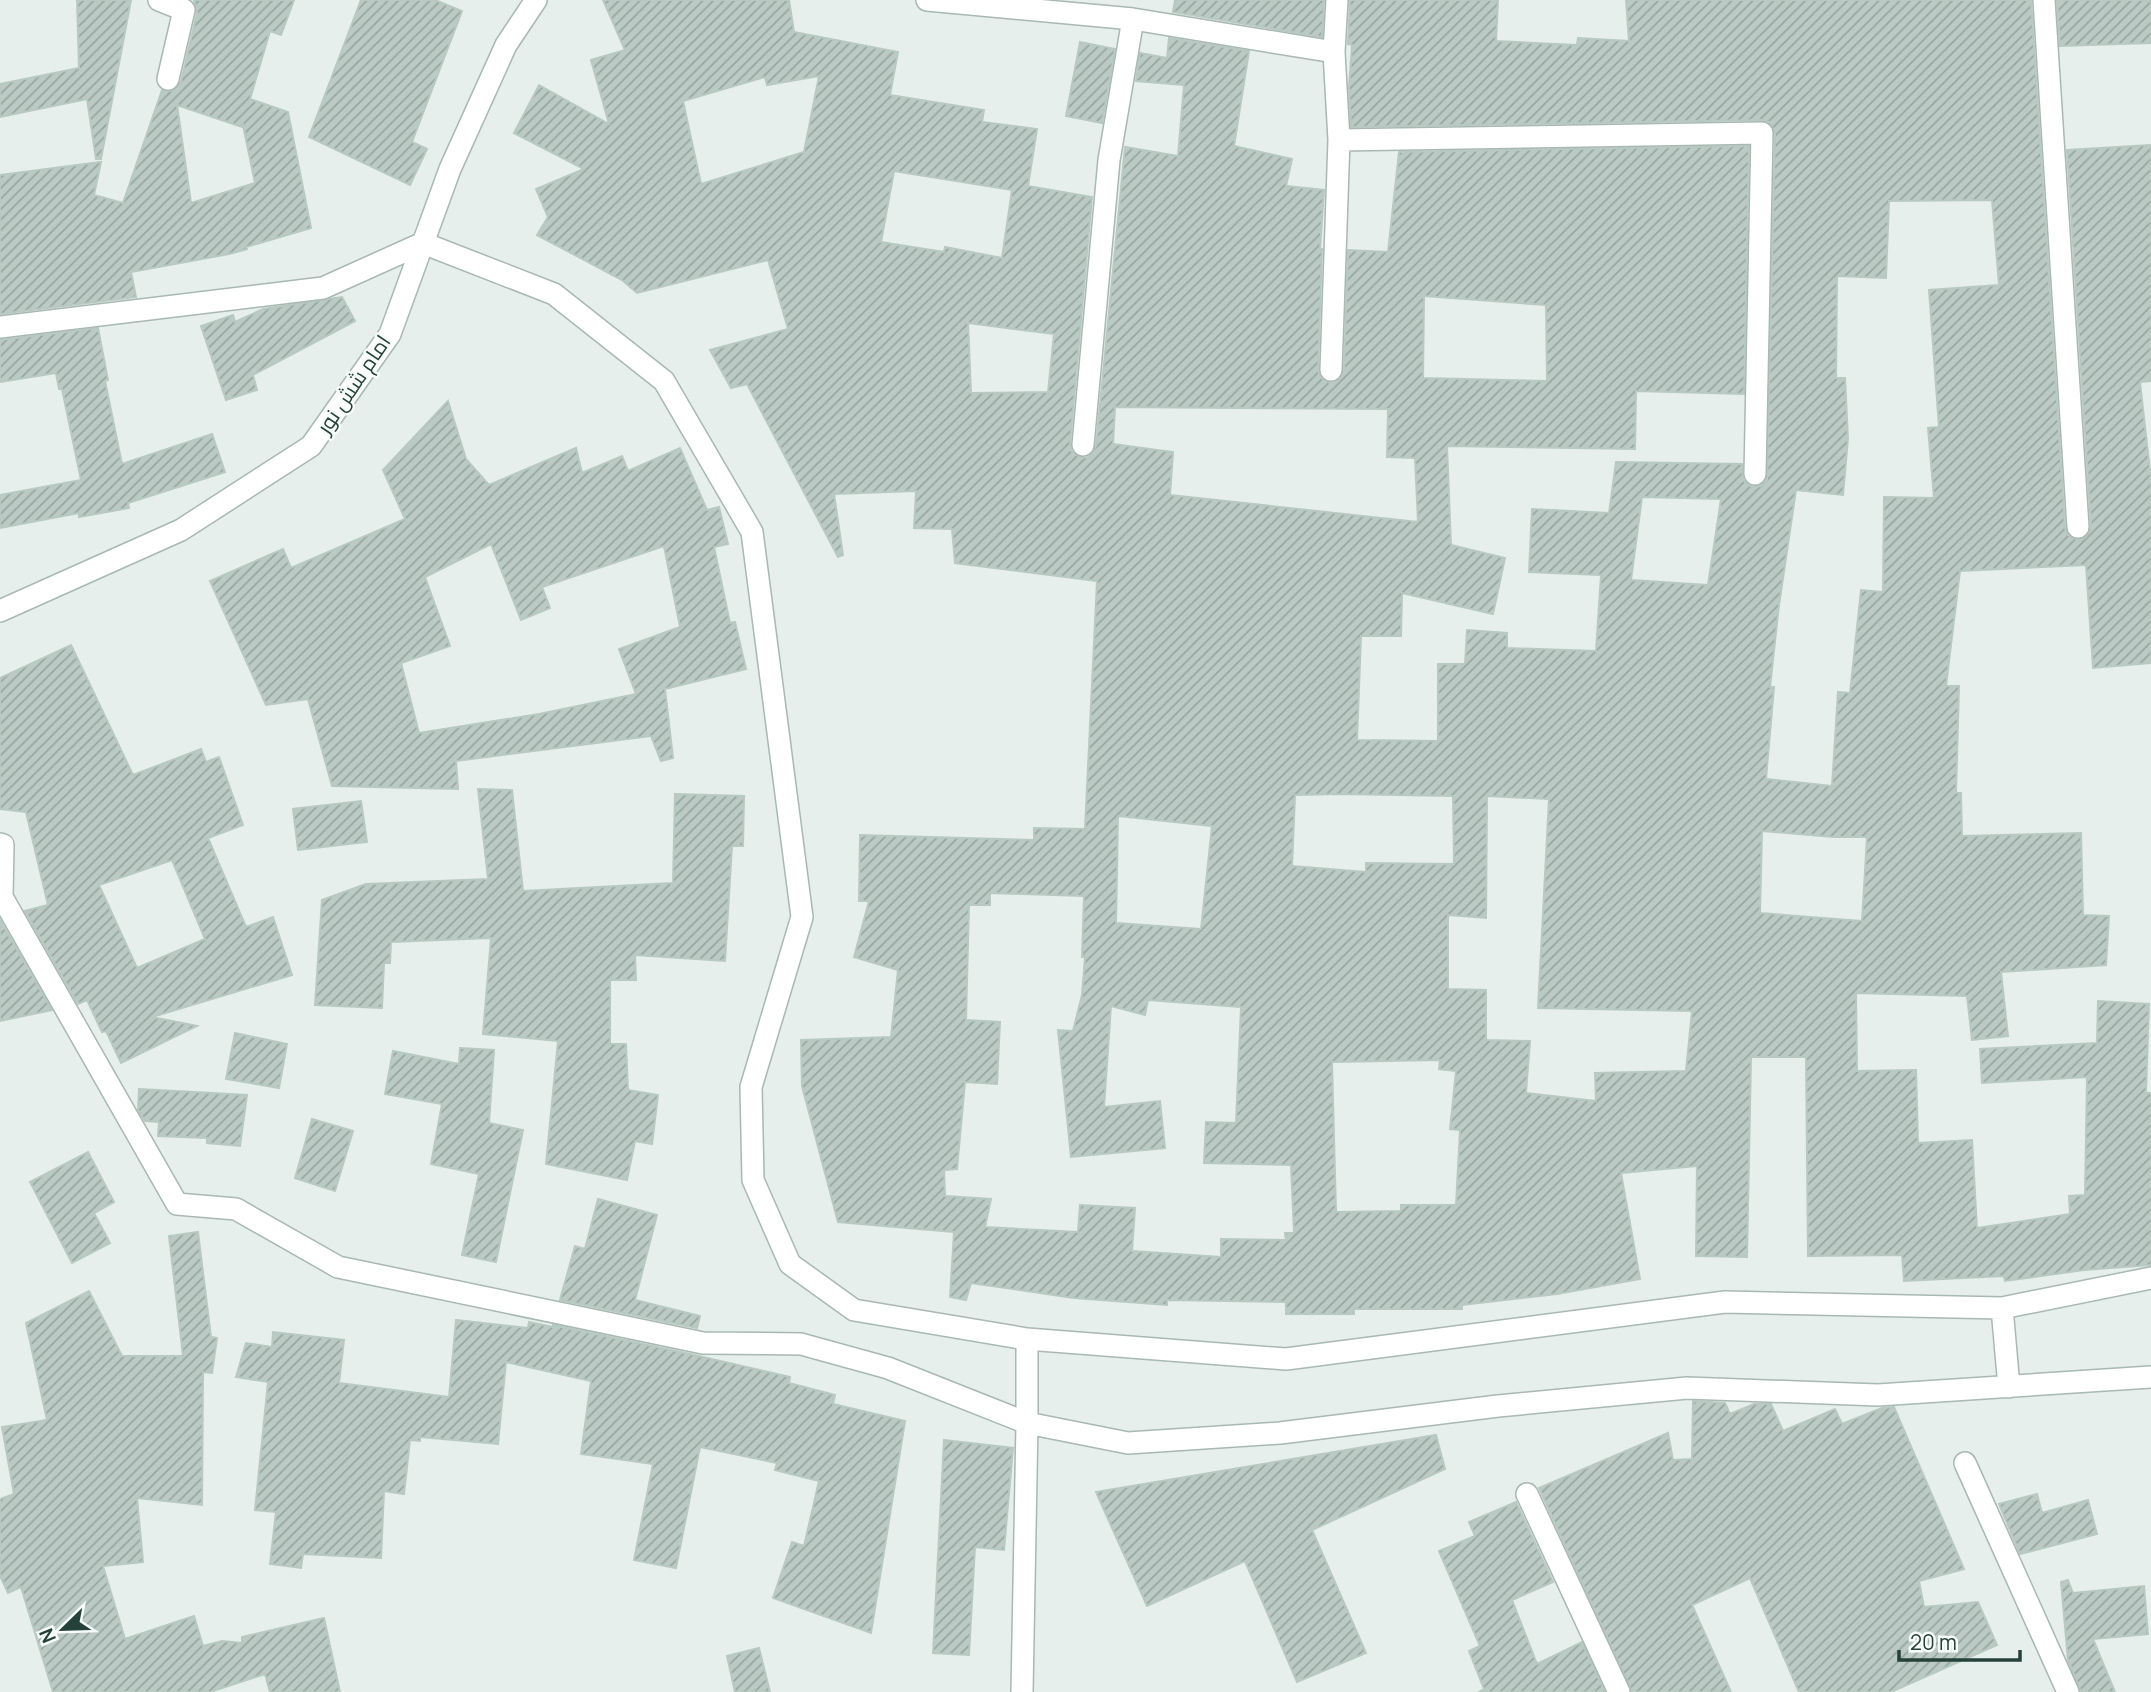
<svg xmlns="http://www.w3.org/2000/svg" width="2151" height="1692" font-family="Manrope,Cairo,sans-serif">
  <defs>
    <pattern id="building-hatch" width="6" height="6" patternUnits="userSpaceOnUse" patternTransform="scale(1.75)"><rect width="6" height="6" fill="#bbcac4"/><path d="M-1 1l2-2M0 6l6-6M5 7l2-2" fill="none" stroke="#98a6a0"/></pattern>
  </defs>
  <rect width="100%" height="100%" fill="#e6efeb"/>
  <path fill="url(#building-hatch)" stroke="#b8c9c2" stroke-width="2" fill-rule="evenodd" d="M 77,0 L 131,0 L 101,159 L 96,159 L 87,99 L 0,117 L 0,84 L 79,68 Z
    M 194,0 L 294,0 L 281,35 L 270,31 L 250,99 L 288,112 L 311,228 L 246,247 L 247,249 L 229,254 L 131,272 L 136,297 L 0,314 L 0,175 L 101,162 L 94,195 L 123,203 L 162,90 L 172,91 L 181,82 L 197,13 ZM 177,105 L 242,127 L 243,125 L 255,183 L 191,203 Z
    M 361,0 L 435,0 L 462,11 L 412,142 L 427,149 L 410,185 L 309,137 Z
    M 603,0 L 789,0 L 794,32 L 898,52 L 890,95 L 984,110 L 982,122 L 1037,129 L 1028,186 L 1092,197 L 1070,444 L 1071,451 L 1081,458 L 1089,457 L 1096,446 L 1125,147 L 1178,156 L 1184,85 L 1136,81 L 1140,53 L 1167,58 L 1169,38 L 1249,51 L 1234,146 L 1292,159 L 1286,186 L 1324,190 L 1320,249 L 1322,249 L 1318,370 L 1320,377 L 1330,383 L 1338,381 L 1344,370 L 1348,250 L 1388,252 L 1399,152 L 1749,146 L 1744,394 L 1636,391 L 1635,449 L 1447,446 L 1451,545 L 1505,558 L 1493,614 L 1402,593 L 1401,636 L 1361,636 L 1357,740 L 1438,741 L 1438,664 L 1465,664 L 1467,630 L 1507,633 L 1507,648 L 1596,651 L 1601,575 L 1529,572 L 1532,509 L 1609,513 L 1616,462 L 1742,464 L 1743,480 L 1748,485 L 1754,487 L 1761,486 L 1767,480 L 1775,133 L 1769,122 L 1762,120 L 1351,127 L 1349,88 L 1352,45 L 1348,44 L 1350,0 L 1498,0 L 1496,41 L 1577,45 L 1578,38 L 1629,41 L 1626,0 L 2031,0 L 2065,528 L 2068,535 L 2078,540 L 2086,537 L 2091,526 L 2067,150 L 2151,145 L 2151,381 L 2140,382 L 2151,480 L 2151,663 L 2093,668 L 2086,565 L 1960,571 L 1946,686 L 1959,686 L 1956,793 L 1961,793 L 1962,836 L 2081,833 L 2083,915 L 2109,916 L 2106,965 L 2001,972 L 2008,1036 L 1972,1040 L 1967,996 L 1856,993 L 1857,1071 L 1916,1070 L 1918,1143 L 1972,1140 L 1977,1228 L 2070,1214 L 2069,1196 L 2085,1195 L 2087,1077 L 1982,1083 L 1980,1049 L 2097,1043 L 2098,1001 L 2149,1004 L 2146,1093 L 2151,1093 L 2151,1265 L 2084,1270 L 2005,1281 L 2004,1276 L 1904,1281 L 1902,1255 L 1808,1256 L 1806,1057 L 1751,1057 L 1747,1257 L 1696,1256 L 1697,1166 L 1621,1173 L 1640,1279 L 1557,1294 L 1462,1305 L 1462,1309 L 1354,1309 L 1354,1314 L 1286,1314 L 1286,1302 L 1167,1300 L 1167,1305 L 1074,1298 L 971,1283 L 966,1300 L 950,1297 L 954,1232 L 838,1222 L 802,1086 L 801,1040 L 891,1037 L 898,970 L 854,957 L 869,901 L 859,901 L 860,835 L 1034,840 L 1034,828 L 1085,829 L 1097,581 L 955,563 L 952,529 L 914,528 L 916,491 L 834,494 L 843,555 L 838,557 L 747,384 L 731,388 L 710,350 L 788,329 L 768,260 L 637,293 L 622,280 L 537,235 L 548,217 L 536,189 L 584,169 L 514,133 L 539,85 L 609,124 L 591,60 L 625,50 ZM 819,76 L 804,152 L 701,184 L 683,101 L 765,77 L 767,85 ZM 894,171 L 1012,190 L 1002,258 L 945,247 L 944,252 L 881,242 ZM 1992,200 L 1999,285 L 1929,290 L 1939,427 L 1928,428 L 1934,498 L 1884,497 L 1883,592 L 1861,590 L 1850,693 L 1838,692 L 1832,786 L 1766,779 L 1774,687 L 1770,687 L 1779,605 L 1796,490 L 1843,495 L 1848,439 L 1845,378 L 1836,378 L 1837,276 L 1886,278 L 1889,201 ZM 1424,296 L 1546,305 L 1547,381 L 1423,378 ZM 968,323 L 1054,334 L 1048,392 L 971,393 ZM 1115,407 L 1388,409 L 1387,457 L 1415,458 L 1418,522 L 1170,495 L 1173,452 L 1113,444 ZM 1642,497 L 1721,499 L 1708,585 L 1631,580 ZM 1341,794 L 1453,796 L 1454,864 L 1366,863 L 1366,872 L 1292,866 L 1295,795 ZM 1487,796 L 1549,799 L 1538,1008 L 1692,1011 L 1686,1071 L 1595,1073 L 1596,1101 L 1526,1093 L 1530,1041 L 1486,1040 L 1486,990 L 1448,989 L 1448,915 L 1486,918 ZM 1118,816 L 1212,826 L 1201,929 L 1116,923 ZM 1762,831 L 1834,837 L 1867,837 L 1862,921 L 1760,913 ZM 990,893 L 1084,896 L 1082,957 L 1085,957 L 1082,995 L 1073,1031 L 1058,1030 L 1071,1157 L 1165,1148 L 1160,1101 L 1104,1107 L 1111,1006 L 1145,1015 L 1148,1000 L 1241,1007 L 1236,1123 L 1206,1122 L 1204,1163 L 1291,1165 L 1294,1233 L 1285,1233 L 1286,1240 L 1221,1239 L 1221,1257 L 1132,1251 L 1135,1208 L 1080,1205 L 1078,1232 L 985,1227 L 991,1199 L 945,1196 L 944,1170 L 957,1169 L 965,1082 L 997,1084 L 1000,1022 L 966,1020 L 969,905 L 990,905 ZM 1440,1060 L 1439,1069 L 1456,1071 L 1450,1129 L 1460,1130 L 1456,1205 L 1401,1205 L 1401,1211 L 1336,1212 L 1332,1062 Z
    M 1175,0 L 1324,0 L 1322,37 L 1173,12 Z
    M 2057,0 L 2151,0 L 2151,43 L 2060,46 Z
    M 1080,42 L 1115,49 L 1102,123 L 1066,116 Z
    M 342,297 L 355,321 L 253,375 L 257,390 L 226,400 L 201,326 L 233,315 L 235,322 L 263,309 Z
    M 98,328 L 108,380 L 105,381 L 122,464 L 212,434 L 225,472 L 128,503 L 129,508 L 79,517 L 79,513 L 0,528 L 0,495 L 81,480 L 62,389 L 59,389 L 56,373 L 0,382 L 0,340 Z
    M 448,401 L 466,459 L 489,485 L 576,448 L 582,473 L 622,456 L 628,471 L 680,448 L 707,510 L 719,507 L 728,544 L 714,547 L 730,623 L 735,622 L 746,669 L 665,689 L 673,758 L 661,761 L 651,736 L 456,761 L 458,789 L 332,786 L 308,699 L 266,705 L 210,581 L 283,549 L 291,568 L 405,519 L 383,470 ZM 491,544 L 521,620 L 550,608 L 542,587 L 664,546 L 680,627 L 619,649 L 636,694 L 539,714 L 419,733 L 401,663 L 450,646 L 425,577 Z
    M 71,645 L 133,775 L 201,749 L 206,762 L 219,757 L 243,825 L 208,838 L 246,927 L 273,917 L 292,975 L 152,1017 L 197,1026 L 121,1063 L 106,1031 L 102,1032 L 87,1000 L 78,1004 L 25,911 L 48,905 L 26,812 L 0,809 L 0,678 ZM 172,860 L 205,939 L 137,968 L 99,885 Z
    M 478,789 L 512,790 L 523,891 L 673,883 L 675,794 L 744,796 L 743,846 L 732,846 L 725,961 L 635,955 L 636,980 L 610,980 L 610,1044 L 626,1044 L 628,1090 L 658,1095 L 652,1144 L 635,1141 L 627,1180 L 546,1164 L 558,1041 L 483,1034 L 491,938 L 391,942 L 390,963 L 384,963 L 382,1008 L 315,1005 L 322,900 L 366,884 L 488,879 Z
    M 361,801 L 367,842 L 298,850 L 293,809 Z
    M 0,920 L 52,1010 L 0,1021 Z
    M 235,1033 L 287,1044 L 279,1088 L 226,1079 Z
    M 460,1048 L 494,1050 L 489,1123 L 523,1130 L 496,1262 L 462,1255 L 479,1174 L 431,1164 L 442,1104 L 385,1094 L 393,1051 L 459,1064 Z
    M 139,1089 L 247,1095 L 240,1146 L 207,1143 L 207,1138 L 158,1136 L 159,1122 L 145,1121 L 138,1110 Z
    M 312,1119 L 353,1131 L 335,1191 L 295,1178 Z
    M 88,1152 L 114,1202 L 94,1213 L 110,1243 L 72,1263 L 30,1182 Z
    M 598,1199 L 657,1215 L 635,1300 L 700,1316 L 697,1328 L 560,1300 L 575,1246 L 585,1249 Z
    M 198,1232 L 211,1337 L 217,1338 L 212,1373 L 203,1372 L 202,1505 L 137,1498 L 143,1562 L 103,1566 L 125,1639 L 194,1616 L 203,1646 L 222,1641 L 242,1643 L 242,1637 L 324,1618 L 340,1692 L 270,1692 L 265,1674 L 210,1692 L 53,1692 L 21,1587 L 8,1593 L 0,1576 L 0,1499 L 14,1494 L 2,1427 L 47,1420 L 26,1323 L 89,1291 L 122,1356 L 183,1356 L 169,1236 Z
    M 456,1320 L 528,1328 L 529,1322 L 553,1327 L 553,1325 L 690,1354 L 790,1377 L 789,1383 L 835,1395 L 833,1404 L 905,1421 L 871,1633 L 773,1598 L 792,1542 L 804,1546 L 819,1481 L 775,1470 L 777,1463 L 700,1447 L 676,1568 L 634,1560 L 653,1464 L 581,1454 L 591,1381 L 506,1362 L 498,1444 L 420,1437 L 420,1441 L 410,1440 L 404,1494 L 384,1491 L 381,1558 L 303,1554 L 301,1568 L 270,1564 L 276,1512 L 255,1510 L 268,1382 L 236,1377 L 246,1343 L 272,1347 L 273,1332 L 344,1340 L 339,1383 L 449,1397 Z
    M 1693,1401 L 1725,1403 L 1730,1414 L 1754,1404 L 1771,1404 L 1783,1431 L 1835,1409 L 1842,1424 L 1882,1408 L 1894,1407 L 1964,1569 L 1919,1581 L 1924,1607 L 1978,1602 L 1997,1645 L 1891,1692 L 1799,1692 L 1750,1578 L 1692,1605 L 1731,1692 L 1632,1692 L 1539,1488 L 1668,1433 L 1673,1460 L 1692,1459 Z
    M 1436,1435 L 1445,1469 L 1312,1530 L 1366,1653 L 1297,1682 L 1245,1561 L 1147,1606 L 1096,1492 Z
    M 944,1440 L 1013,1448 L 1004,1550 L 975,1547 L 969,1655 L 933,1653 Z
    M 2037,1494 L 2042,1513 L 2088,1500 L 2097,1534 L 2020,1554 L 1999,1504 Z
    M 1516,1502 L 1553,1582 L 1512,1600 L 1537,1664 L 1582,1642 L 1605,1692 L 1479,1692 L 1484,1689 L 1469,1651 L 1480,1646 L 1439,1551 L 1475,1536 L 1469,1522 Z
    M 2068,1580 L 2073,1593 L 2144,1586 L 2148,1634 L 2093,1639 L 2115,1692 L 2081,1692 L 2068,1660 L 2061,1582 Z
    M 759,1648 L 770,1692 L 735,1692 L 727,1656 Z"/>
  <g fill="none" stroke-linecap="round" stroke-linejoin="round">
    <g stroke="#a8b8b2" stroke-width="24">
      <path id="minor" d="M 159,0 L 184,10 L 168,79
        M 927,0 L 1133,19 L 1334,52
        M 2044,0 L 2078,527
        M 1339,140 L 1762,133 L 1755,474
        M 0,327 L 323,288 L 423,243 L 554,294 L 664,381 L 752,532 L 802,917 L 751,1087 L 753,1180 L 790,1264 L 854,1310 L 1027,1339 L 1286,1359 L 1725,1302 L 2002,1308 L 2151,1278
        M 1331,370 L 1339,140 L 1334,52 L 1337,0
        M 1083,445 L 1109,160 L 1133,19
        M 0,611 L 181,530 L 311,446 L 390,334 L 450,169 L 506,45 L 536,0
        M 0,844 L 3,845 L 2,897 L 177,1204 L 236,1209 L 338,1267 L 703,1343 L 801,1344 L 888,1368 L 1027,1423 L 1022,1692
        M 2002,1308 L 2009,1387
        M 1027,1339 L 1027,1423 L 1128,1443 L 1280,1433 L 1498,1406 L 1687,1388 L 1878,1395 L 2151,1377
        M 1965,1463 L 2068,1692
        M 1527,1494 L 1619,1692"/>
    </g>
    <use href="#minor" stroke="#fff" stroke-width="21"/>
  </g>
  <g text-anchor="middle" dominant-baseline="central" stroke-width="5" stroke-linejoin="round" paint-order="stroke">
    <g font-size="21" fill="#24423a" stroke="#f7fbf9">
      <text transform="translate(353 384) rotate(-56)">امام شش نور</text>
    </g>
  </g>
  <g transform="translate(63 1629) rotate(247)" stroke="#f7fbf9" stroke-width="5" paint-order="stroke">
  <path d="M0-5L12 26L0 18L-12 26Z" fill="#24423a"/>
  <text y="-10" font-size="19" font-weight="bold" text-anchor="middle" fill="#24423a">N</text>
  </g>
  <path d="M1899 1650v10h121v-10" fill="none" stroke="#24423a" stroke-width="3.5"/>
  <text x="1910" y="1650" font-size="21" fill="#24423a" stroke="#f7fbf9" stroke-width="5" paint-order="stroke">20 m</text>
</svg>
